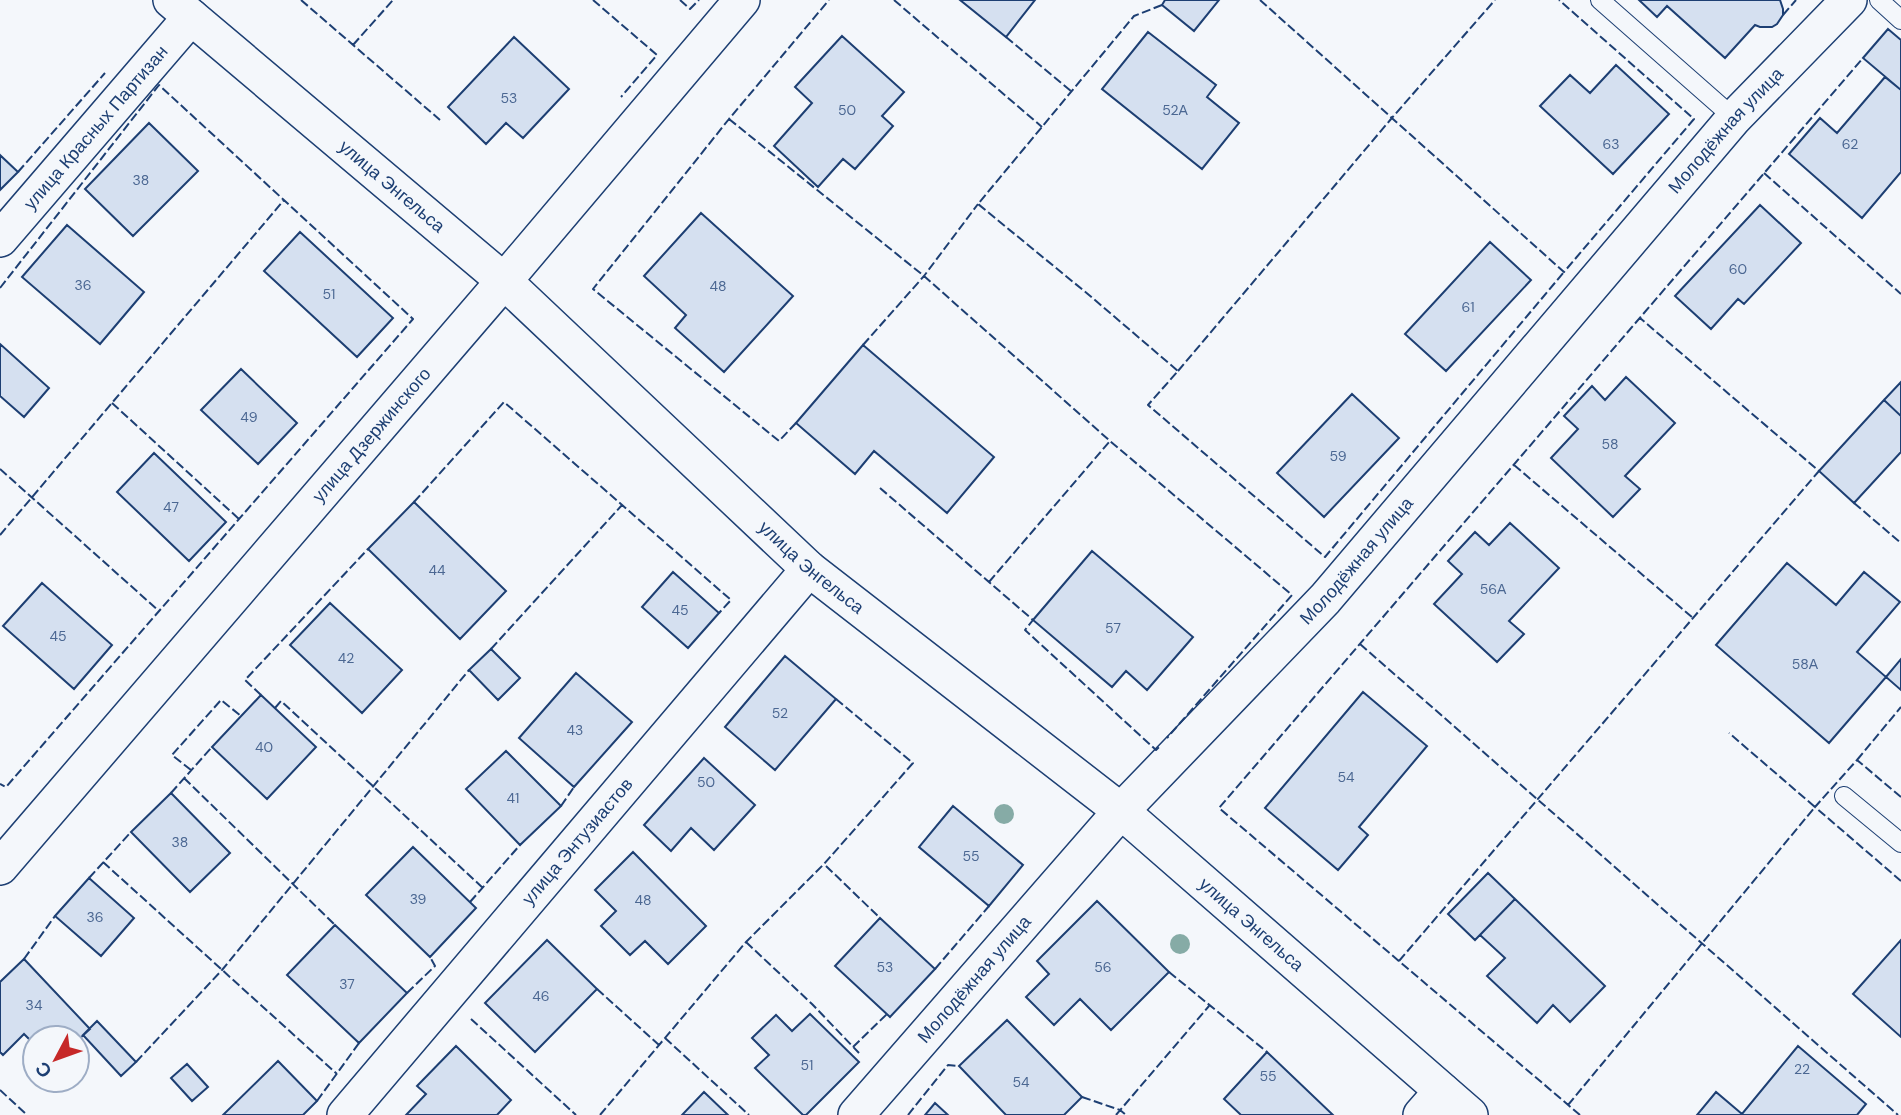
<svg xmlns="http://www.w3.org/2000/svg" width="1901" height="1115" font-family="'DM Sans',sans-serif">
  <rect width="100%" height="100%" fill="#f4f7fb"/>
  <path fill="#d5e0f0" stroke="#1d3f73" stroke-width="2" d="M 960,0 L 1035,0 L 1006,37 Z
    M 1165,0 L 1219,0 L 1194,31 L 1162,5 Z
    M 1639,0 L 1780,0 L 1783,9 L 1783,15 L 1777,24 L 1772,27 L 1760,27 L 1755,25 L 1725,58 L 1667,6 L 1657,17 Z
    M 1888,29 L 1901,40 L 1901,90 L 1863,58 Z
    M 1148,32 L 1216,85 L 1207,97 L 1239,123 L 1202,169 L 1102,89 Z
    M 842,36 L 904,92 L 882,116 L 893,126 L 855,169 L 843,159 L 818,187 L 774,146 L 812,103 L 795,87 Z
    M 514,37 L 569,89 L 523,138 L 506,123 L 486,144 L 448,107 Z
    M 1616,65 L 1669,114 L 1613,174 L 1540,106 L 1570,75 L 1590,93 Z
    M 1885,77 L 1901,90 L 1901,172 L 1862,218 L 1789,154 L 1820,118 L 1837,133 Z
    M 149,123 L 198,171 L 133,236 L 85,189 Z
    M 0,155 L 18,172 L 0,190 Z
    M 1760,205 L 1801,243 L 1744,304 L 1738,299 L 1711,329 L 1675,296 Z
    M 701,213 L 793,296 L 724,372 L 675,328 L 686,315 L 644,276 Z
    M 67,225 L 144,292 L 100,344 L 22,277 Z
    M 300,232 L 393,318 L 357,357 L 264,271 Z
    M 1490,242 L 1531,280 L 1446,371 L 1405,334 Z
    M 0,344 L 49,388 L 24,417 L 0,396 Z
    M 863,345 L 994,457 L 947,513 L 874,451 L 855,474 L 796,423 Z
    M 241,369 L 297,423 L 258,464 L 201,410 Z
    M 1626,377 L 1675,423 L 1625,476 L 1640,489 L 1613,517 L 1551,458 L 1578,429 L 1564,416 L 1592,386 L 1605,400 Z
    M 1901,382 L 1901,416 L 1884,400 Z
    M 1352,394 L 1399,438 L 1324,517 L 1277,473 Z
    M 1884,400 L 1901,416 L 1901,452 L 1854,503 L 1819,471 Z
    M 154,453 L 226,522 L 189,561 L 117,492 Z
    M 414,502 L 506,591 L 460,639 L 368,549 Z
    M 1510,523 L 1559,568 L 1509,621 L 1524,634 L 1497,662 L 1434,604 L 1462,574 L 1448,561 L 1475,532 L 1489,545 Z
    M 1092,551 L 1193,637 L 1147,690 L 1126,671 L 1112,687 L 1033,620 Z
    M 1787,563 L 1836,605 L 1864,572 L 1900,602 L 1857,652 L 1886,677 L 1829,743 L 1716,645 Z
    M 673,572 L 719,613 L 688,648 L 642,607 Z
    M 42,583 L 112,645 L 74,689 L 3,626 Z
    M 330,603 L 402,670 L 362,713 L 290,645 Z
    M 491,649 L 520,678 L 498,700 L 469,670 Z
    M 785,656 L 836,699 L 775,770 L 725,727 Z
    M 1901,659 L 1901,690 L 1886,677 Z
    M 576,673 L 632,722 L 574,787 L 519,738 Z
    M 1363,692 L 1427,746 L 1359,827 L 1368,835 L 1338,870 L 1265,808 Z
    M 261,695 L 316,747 L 267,799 L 212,747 Z
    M 506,751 L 561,806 L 520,845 L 466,789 Z
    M 704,758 L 755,805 L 714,850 L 691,828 L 671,851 L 644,825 Z
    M 171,793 L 230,853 L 190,892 L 131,832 Z
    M 953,806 L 1023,865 L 989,906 L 919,847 Z
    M 413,847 L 476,908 L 430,957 L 366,895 Z
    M 633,852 L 706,926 L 668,964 L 645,941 L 630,955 L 601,926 L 616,911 L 595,890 Z
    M 1488,873 L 1515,899 L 1475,940 L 1448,914 Z
    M 89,878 L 134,918 L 101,956 L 55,916 Z
    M 1515,899 L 1605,986 L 1570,1022 L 1553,1005 L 1537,1023 L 1487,976 L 1505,958 L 1480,935 Z
    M 1097,901 L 1169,972 L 1111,1030 L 1080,999 L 1054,1025 L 1026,997 L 1049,974 L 1037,961 Z
    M 880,918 L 935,969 L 890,1017 L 835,966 Z
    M 335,925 L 407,993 L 359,1043 L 287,975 Z
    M 547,940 L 597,989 L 535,1052 L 485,1003 Z
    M 1901,940 L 1901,1037 L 1853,994 Z
    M 24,959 L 90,1029 L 77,1041 L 77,1038 L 35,1038 L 35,1045 L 24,1034 L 3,1055 L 0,1052 L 0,982 Z
    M 810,1014 L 859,1062 L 806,1115 L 803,1115 L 755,1068 L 769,1055 L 752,1038 L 776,1015 L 792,1031 Z
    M 1007,1020 L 1082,1097 L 1064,1115 L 1006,1115 L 959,1066 Z
    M 97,1021 L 136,1062 L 121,1076 L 83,1035 Z
    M 456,1046 L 511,1100 L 497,1115 L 406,1115 L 426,1094 L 417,1086 Z
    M 1798,1046 L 1866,1104 L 1857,1115 L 1697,1115 L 1716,1092 L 1742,1114 Z
    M 1267,1052 L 1333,1115 L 1241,1115 L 1224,1099 Z
    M 278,1061 L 317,1101 L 303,1115 L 223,1115 Z
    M 187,1064 L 208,1087 L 192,1101 L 171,1078 Z
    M 704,1092 L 728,1115 L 682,1115 Z
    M 935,1103 L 948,1115 L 925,1115 Z"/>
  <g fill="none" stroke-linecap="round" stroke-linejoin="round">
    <g stroke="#1d3f73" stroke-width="20">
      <path id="lane" d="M 1600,0 L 1734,118
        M 1879,0 L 1901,20
        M 1844,796 L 1901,843"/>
    </g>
    <g stroke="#1d3f73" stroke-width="38">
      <g id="street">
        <path id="s1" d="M 171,0 L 504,281 L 809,569 L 1121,811 L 1470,1115"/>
        <path id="s2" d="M 0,239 L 191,17"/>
        <path id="s3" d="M 0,867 L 504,281 L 742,0"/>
        <path id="s4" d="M 345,1115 L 809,569"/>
        <path id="s5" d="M 856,1115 L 1121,811 L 1325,599 L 1734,118 L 1849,0"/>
        <path d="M 1421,1115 L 1442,1091"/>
      </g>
    </g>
    <use href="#lane" stroke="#f4f7fb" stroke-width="18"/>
    <use href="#street" stroke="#f4f7fb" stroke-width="35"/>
    <path stroke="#1d3f73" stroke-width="2" stroke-dasharray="9 3.5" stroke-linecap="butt" d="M 301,0 L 440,120
      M 593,0 L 657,55 L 621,97
      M 680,0 L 690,9 L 699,0
      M 894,0 L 1042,127
      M 1260,0 L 1564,272 L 1694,119 L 1559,0
      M 1162,5 L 1134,16 L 978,204 L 1089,295 L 1178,371 L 1148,405 L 1325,557 L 1564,272
      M 1783,15 L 1796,0
      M 1006,37 L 1071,91
      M 353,45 L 393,0
      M 729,119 L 924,276 L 1110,441 L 1292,595 L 1167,738
      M 18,172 L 105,73
      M 1764,173 L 1901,294
      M 0,288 L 159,85 L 413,319 L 6,787 L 0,784
      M 863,345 L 924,276 L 978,204
      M 1178,371 L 1391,119 L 1495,0
      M 112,403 L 239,519
      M 796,423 L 779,441 L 593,289 L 729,119 L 829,0
      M 1514,465 L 1693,618
      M 0,469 L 159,611
      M 880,488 L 1033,620 L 1025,630 L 1156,750 L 1160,746
      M 414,502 L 504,402 L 731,600 L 719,613
      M 1854,503 L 1901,543
      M 0,535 L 284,200
      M 989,582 L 1110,441
      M 1360,644 L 1898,1115
      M 491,649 L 622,505
      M 261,695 L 245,680 L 368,549
      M 836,699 L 913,763 L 824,864 L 880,918
      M 275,708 L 281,701 L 483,888
      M 1857,760 L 1901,707
      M 191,770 L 172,755 L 221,700 L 241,716
      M 184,778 L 335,925
      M 171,793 L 212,747
      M 1901,797 L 1857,760 L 1815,807 L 1901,881
      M 561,806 L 574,787
      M 103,862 L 337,1074
      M 89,878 L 131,832
      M 470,902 L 520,845
      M 746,942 L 812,1004 L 859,1053
      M 24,959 L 55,916
      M 1399,961 L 1819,471 L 1640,318
      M 935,969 L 989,906
      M 1169,972 L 1267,1052
      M 597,989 L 659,1045
      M 407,993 L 435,966 L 430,957
      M 471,1019 L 576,1115
      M 665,1038 L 749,1115
      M 853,1047 L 887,1014
      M 136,1062 L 222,970 L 469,670
      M 0,1090 L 27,1115
      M 1082,1097 L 1120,1110 L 1126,1115
      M 317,1101 L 359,1043
      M 1568,1105 L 1815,807 L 1729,733
      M 600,1115 L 746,942 L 824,864
      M 908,1115 L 948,1065 L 959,1066
      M 1116,1115 L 1209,1006
      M 1580,1115 L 1219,808 L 1863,58"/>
  </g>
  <g fill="#86aba6">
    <circle cx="1004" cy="814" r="10"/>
    <circle cx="1180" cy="944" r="10"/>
  </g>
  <g text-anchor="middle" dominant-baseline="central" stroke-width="5" stroke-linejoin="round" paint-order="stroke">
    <g font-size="14" fill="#4b6792">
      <text x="509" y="98">53</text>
      <text x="847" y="110">50</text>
      <text x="1175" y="110">52А</text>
      <text x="1611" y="144">63</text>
      <text x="1850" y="144">62</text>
      <text x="141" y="180">38</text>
      <text x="1738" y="269">60</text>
      <text x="83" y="285">36</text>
      <text x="718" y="286">48</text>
      <text x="329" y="294">51</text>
      <text x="1468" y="307">61</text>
      <text x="249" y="417">49</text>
      <text x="1610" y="444">58</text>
      <text x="1338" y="456">59</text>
      <text x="171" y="507">47</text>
      <text x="437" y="570">44</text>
      <text x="1493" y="589">56А</text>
      <text x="680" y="610">45</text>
      <text x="1113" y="628">57</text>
      <text x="58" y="636">45</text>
      <text x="346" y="658">42</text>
      <text x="1805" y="664">58А</text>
      <text x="780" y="713">52</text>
      <text x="575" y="730">43</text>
      <text x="264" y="747">40</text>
      <text x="1346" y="777">54</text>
      <text x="706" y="782">50</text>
      <text x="513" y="798">41</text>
      <text x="180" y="842">38</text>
      <text x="971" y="856">55</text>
      <text x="418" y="899">39</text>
      <text x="643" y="900">48</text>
      <text x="95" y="917">36</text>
      <text x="885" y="967">53</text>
      <text x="1103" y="967">56</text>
      <text x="347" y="984">37</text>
      <text x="541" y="996">46</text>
      <text x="34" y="1005">34</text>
      <text x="807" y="1065">51</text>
      <text x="1802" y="1069">22</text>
      <text x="1268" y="1076">55</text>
      <text x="1021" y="1082">54</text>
    </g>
    <g font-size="18" fill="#1d3f73" stroke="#f4f7fb">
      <text stroke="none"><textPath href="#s2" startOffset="147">улица Красных Партизан</textPath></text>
      <text stroke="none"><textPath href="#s5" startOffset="1314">Молодёжная улица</textPath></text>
      <text stroke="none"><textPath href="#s1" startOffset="289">улица Энгельса</textPath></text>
      <text stroke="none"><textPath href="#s3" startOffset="570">улица Дзержинского</textPath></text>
      <text stroke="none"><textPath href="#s5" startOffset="747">Молодёжная улица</textPath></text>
      <text stroke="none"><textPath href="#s1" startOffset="856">улица Энгельса</textPath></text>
      <text stroke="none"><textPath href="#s4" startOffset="359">улица Энтузиастов</textPath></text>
      <text stroke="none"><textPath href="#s1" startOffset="1423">улица Энгельса</textPath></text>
      <text stroke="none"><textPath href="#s5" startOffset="180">Молодёжная улица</textPath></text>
    </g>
  </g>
  <g transform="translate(56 1059) rotate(229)"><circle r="33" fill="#f4f7fb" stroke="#9eadc5" stroke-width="2"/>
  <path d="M0-5L12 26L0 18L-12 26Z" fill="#c62828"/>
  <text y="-10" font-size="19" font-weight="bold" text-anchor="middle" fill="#1d3f73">С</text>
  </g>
</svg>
